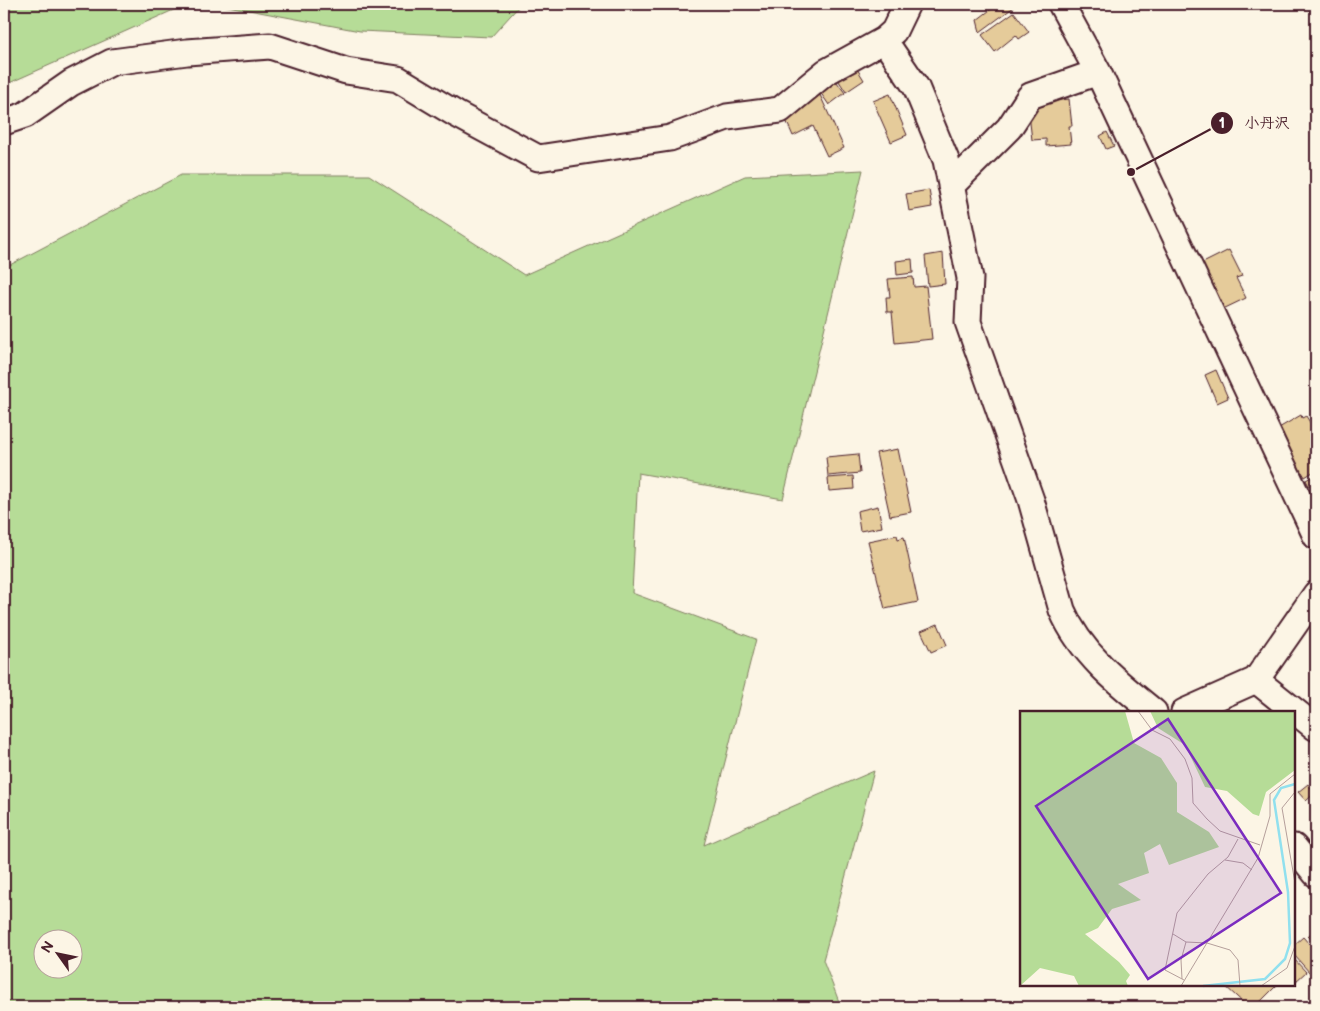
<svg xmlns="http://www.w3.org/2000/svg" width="1320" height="1011" font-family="'Balsamiq Sans','Klee One',sans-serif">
  <rect width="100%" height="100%" fill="#fcf5e5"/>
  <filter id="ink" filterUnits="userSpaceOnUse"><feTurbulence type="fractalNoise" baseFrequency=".02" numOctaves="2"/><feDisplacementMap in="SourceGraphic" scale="10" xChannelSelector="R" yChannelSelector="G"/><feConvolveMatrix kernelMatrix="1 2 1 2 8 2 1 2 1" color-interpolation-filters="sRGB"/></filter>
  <g filter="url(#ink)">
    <path fill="#b6dc97" stroke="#807e61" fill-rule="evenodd" d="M 4,4 L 187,4 L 7,84 L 4,84 Z
      M 217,4 L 521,4 L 491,37 L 360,31 Z
      M 863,170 L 783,499 L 638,473 L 632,593 L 756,639 L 704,845 L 874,771 L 823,960 L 841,1007 L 4,1007 L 4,266 L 6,267 L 181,175 L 369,175 L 524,275 L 745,176 ZM 42,938 L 72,938 L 72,968 L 42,968 Z"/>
    <path fill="#e5cb9a" stroke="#4a1f2b" d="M 998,4 L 1018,4 L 980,32 L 977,20 Z
      M 1014,12 L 1029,32 L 1019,39 L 1016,35 L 995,52 L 982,35 Z
      M 854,64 L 864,80 L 846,92 L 837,78 Z
      M 834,78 L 845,93 L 829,105 L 818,89 Z
      M 890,94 L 907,135 L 891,142 L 873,101 Z
      M 820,95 L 844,148 L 827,156 L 813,126 L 793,136 L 782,111 Z
      M 1069,99 L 1072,126 L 1069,126 L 1071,144 L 1046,146 L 1046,139 L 1032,140 L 1028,106 L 1034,103 Z
      M 1107,132 L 1114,146 L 1106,149 L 1100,136 Z
      M 929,190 L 932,207 L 909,211 L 906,194 Z
      M 1229,250 L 1242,276 L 1236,278 L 1246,298 L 1221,310 L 1199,265 Z
      M 943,253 L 945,284 L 928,286 L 925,256 Z
      M 912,259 L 913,273 L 897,275 L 896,261 Z
      M 913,277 L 914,287 L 926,286 L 932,339 L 895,343 L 892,312 L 887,312 L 886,297 L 890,297 L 888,279 Z
      M 1216,370 L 1228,398 L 1217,403 L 1205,375 Z
      M 1301,415 L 1302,418 L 1306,416 L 1316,432 L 1316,470 L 1305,477 L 1302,472 L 1298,474 L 1272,432 Z
      M 898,449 L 911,512 L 890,516 L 876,453 Z
      M 858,454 L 860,473 L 828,476 L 826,457 Z
      M 1316,474 L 1316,482 L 1309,486 L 1306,480 Z
      M 853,476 L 854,489 L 829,491 L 828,478 Z
      M 1316,485 L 1316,506 L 1308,511 L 1299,495 Z
      M 878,506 L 882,527 L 860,531 L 857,511 Z
      M 897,535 L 898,539 L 904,537 L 918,602 L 885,609 L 868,541 Z
      M 938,624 L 947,645 L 931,652 L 921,631 Z
      M 1308,784 L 1315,793 L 1306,801 L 1298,792 Z
      M 1316,829 L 1316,843 L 1309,835 Z
      M 1316,928 L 1316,944 L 1308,936 Z
      M 1303,937 L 1316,952 L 1316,967 L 1310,973 L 1294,955 L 1294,945 Z
      M 1294,959 L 1306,972 L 1295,982 L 1294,981 Z
      M 1224,985 L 1277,985 L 1255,1007 L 1248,1007 Z"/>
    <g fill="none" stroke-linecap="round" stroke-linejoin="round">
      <g stroke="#4a1f2b" stroke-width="29">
        <path id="street" d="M 1061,4 L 1098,72 L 1316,536
          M 884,40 L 916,87 L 946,160 L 970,278 L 968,322 L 1031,500 L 1062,610 C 1080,653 1119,684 1154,712
          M 4,122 L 25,115 L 71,83 L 112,62 L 187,52 L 270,46 L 346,71 L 398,79 L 456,114 L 538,158 L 670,138 L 727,117 L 780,110 L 826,72 L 884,40 L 894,31 L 907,4
          M 951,186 L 1009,128 L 1030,96 L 1098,72
          M 1256,680 L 1316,728
          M 1184,712 L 1256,680 L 1316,594
          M 1294,847 L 1316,874"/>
      </g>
      <use href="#street" stroke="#fcf5e5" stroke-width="25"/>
    </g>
  </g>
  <g transform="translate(1020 711)">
    <rect width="275" height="275" fill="#fcf5e5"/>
    <path d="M 0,0 L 105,0 L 114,32 L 141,47 L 157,72 L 157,101 L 189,121 L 199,136 L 149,154 L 140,133 L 124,142 L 129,162 L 98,173 L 121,189 L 92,198 L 78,217 L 65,223 L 99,251 L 110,264 L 106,270 L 108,275 L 59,275 L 54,265 L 20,257 L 0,275 ZM 130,0 L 275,0 L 275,59 L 246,81 L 239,105 L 233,103 L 207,80 L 185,76 L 165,34 L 138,17 Z" fill="#b6dc97"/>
    <path fill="none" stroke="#91e0ee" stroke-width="2.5" d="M 183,275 L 245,268 L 265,248 L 270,232 L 268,181 L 254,89 L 261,77 L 275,73"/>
    <path fill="none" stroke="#b59f9b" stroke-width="1" d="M 118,0 L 132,19 L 150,28 L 165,48 L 172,67 L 173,92 L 187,108 L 200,120 L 240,134M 275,81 L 262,97 L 275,172M 205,149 L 223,152 L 232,159M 153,223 L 166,231 L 187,232 L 210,239 L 218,249 L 220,275M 162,268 L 161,249 L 166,231M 164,269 L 145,259 L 157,202 L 188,163 L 208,146 L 218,128M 161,275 L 238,147 L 250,105 L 250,83 L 275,63M 241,275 L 267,257 L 275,235"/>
    <path fill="#7b2cbf" fill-opacity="0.15" stroke="#7b2cbf" stroke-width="2.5" d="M 148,8 L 261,182 L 128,268 L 16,95 Z"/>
    <rect width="275" height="275" fill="none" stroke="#4a1f2b" stroke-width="2.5"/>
  </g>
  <path fill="none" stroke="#4a1f2b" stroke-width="2" d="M1131 172L1222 123"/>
  <g fill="#4a1f2b" stroke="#fcf5e5" stroke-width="2">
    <circle cx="1131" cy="172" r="5"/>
    <circle cx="1222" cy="123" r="12"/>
  </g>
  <g font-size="15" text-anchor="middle" font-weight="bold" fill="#fff">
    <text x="1222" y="128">1</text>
  </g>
  <g font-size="15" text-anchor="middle" font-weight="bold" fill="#4a1f2b" stroke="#fcf5e5" stroke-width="4" stroke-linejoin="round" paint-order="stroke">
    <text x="1267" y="128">小丹沢</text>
  </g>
  <rect width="1320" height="1011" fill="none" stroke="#fcf5e5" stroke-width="20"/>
  <rect x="10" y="10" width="1300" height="991" fill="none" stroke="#4a1f2b" stroke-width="2" filter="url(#ink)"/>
  <g transform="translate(58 954) rotate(303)"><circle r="24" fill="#fcf5e5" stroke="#b59f9b"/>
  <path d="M0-4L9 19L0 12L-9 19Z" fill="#4a1f2b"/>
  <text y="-8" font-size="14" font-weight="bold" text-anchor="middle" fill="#4a1f2b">N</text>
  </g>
</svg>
